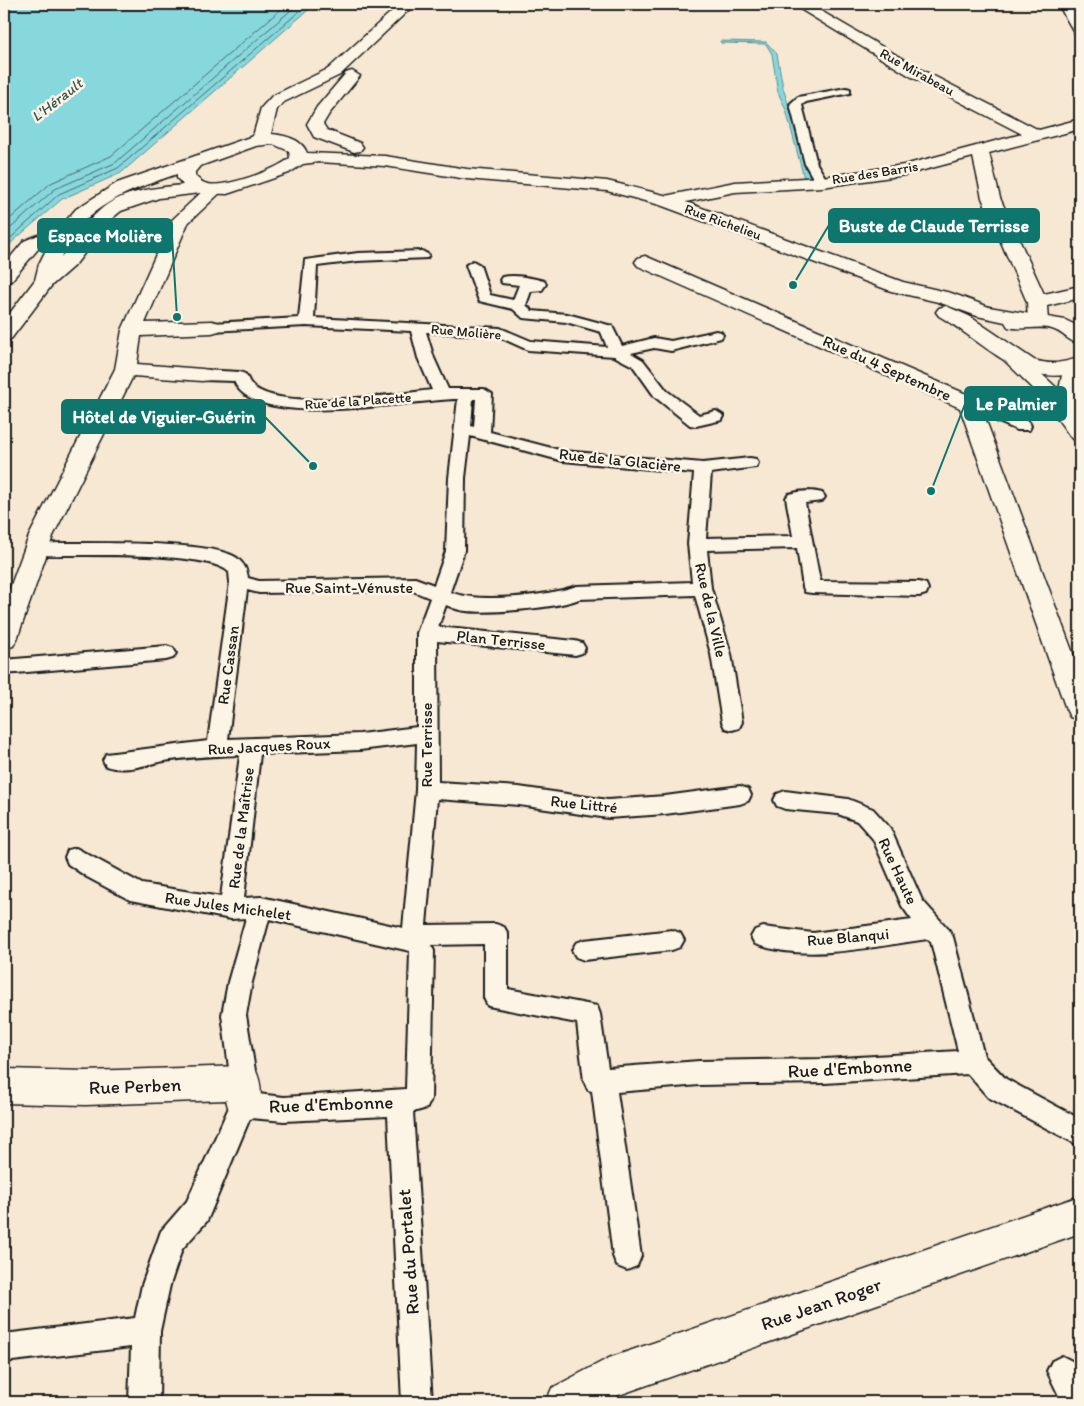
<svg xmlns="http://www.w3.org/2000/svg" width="1084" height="1406" font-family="Itim,sans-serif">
  <rect width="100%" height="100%" fill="#f6e8d3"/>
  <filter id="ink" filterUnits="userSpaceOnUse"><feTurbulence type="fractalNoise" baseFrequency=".02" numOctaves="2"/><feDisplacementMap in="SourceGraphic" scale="10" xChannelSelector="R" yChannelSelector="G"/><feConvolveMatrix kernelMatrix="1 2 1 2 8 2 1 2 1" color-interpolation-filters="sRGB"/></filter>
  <g filter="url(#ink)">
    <path fill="#87d8dd" stroke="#5c8d90" d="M 4,4 L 315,4 L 121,173 L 62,199 L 13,241 L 4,252 Z
      M 720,41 L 766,42 L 777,54 L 783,88 L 812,178 L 804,178 L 786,110 L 778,92 L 772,54 L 766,44 L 721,43 Z"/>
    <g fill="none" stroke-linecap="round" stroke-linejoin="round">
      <path stroke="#476769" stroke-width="1" d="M 4,224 L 51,183 L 111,156 L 287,4
        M 4,234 L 55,189 L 115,163 L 298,4
        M 4,244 L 59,194 L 118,168 L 308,4"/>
      <g stroke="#1c1c1c" stroke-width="4">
        <path id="lane" d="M 846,88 L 850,89 L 850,93 L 806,102 L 802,105 L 817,164 L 828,182 L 822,186 L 817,185 L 805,164 L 790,104 L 798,97 Z
          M 422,251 L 429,255 L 427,258 L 358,261 L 317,266 L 314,318 L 500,328 L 531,341 L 607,347 L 601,332 L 566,322 L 523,318 L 513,309 L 479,301 L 466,265 L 473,261 L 480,265 L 490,295 L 513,300 L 519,285 L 502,283 L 500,280 L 502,277 C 516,274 532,278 544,281 L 546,284 L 542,290 L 531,291 L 526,305 L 532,311 L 567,314 L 612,326 L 622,346 L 654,338 L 671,341 L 716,331 L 721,332 L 723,335 L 721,338 L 671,351 L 654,348 L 631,353 L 643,360 L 667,391 L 699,415 L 716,411 L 724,416 L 722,420 L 696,426 L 690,425 L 655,397 L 633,366 L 614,356 L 528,350 L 497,336 L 426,332 L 434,358 L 448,389 L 484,389 L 492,394 L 490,432 L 563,451 L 703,463 L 750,458 L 756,459 L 758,463 L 756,467 L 711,473 L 706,538 L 793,536 L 786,498 L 789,494 C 799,491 812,490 822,493 L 825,497 L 822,501 L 805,503 L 820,581 L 919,582 L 926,584 L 928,589 L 926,594 L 919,596 L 812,593 L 805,592 L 803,587 L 797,548 L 707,550 L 711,588 L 731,654 L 742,722 L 739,728 L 732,730 L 725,728 L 722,722 L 711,654 L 695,595 L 579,599 C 559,608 482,615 460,610 C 455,609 451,607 446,605 L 438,627 L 575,641 L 582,643 L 585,648 L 582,653 L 575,655 L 437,641 L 438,782 L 519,787 L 608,800 L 665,796 L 740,786 L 748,789 L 751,795 L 748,801 L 740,804 L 665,814 L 608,818 L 519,805 L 437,799 L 426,925 L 496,924 L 504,927 L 508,934 L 508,989 L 597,1006 L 600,1014 L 608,1068 L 699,1061 L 825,1059 L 958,1051 L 931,942 L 928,939 C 875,946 806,963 755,944 L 751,937 L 755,930 L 763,927 L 813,933 L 912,920 L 902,906 L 873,839 L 857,821 L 838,814 L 785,809 L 777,806 L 774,800 L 777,794 L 785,791 L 848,799 L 873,809 L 890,828 L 922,900 L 949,930 L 953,937 L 984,1056 L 1006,1079 L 1080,1119 L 1080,1146 L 988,1097 L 968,1074 L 825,1083 L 699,1085 L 617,1092 L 641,1256 L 637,1266 L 627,1270 L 617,1266 L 613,1256 L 592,1091 L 588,1090 L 584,1081 L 577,1023 L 488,1006 L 484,998 L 484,944 L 431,945 L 434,951 L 431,1099 L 427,1108 L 413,1112 L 432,1402 L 402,1402 L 388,1116 L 284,1121 L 250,1118 L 207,1221 L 182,1249 L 170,1285 L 160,1331 L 159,1402 L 129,1402 L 131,1347 L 4,1362 L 4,1334 L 135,1318 L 142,1285 L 161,1231 L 187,1201 L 234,1096 L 240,1094 L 235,1092 L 231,1083 L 222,1015 L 228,982 L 246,918 L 231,919 L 130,900 L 87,877 L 68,864 L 65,857 L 68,850 L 76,848 L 142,884 L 221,897 L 240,755 C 213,756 185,757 159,762 C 141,766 124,772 106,766 L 103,760 L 106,754 L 208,741 L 230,582 L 229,572 C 207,550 72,556 36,555 L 30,553 L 27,549 L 30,545 L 36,543 C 75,544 210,539 237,558 C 244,564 247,569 248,578 L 259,581 L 415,578 L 434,585 L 446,551 L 449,478 L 458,399 C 413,399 254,432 234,381 L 202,380 L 194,375 L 202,370 L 240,372 L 245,374 C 248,377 248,381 251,384 C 275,413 396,394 432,390 L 418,358 L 411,331 L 306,326 L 212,331 L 205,327 L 212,323 L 299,318 L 305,260 L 358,253 ZM 473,399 L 476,399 L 474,427 L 471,426 ZM 470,436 L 563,461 L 694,473 L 688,544 L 692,582 L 577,586 C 546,596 480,604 450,592 L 464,551 L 465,478 ZM 247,590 L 259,593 L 413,591 L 430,598 L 417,633 L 417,727 L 360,734 L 228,739 ZM 417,743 L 416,790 L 403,928 L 261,897 L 244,898 L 260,754 L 360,750 ZM 269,919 L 410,951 L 406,1089 L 284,1097 L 249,1093 L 253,1092 L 257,1083 L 246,1015 L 252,982 Z
          M 970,399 L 1029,422 L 1031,426 L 1029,430 L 1017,430 L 964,407 L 962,404 Z
          M 166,646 L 173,648 L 176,653 L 173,658 L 166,660 L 4,674 L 4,660 Z
          M 672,930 L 680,933 L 684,940 L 680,947 L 672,950 L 584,960 L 576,957 L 572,950 L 576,943 L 584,940 Z
          M 1062,1356 L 1072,1361 L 1080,1377 L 1080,1402 L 1062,1402 L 1047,1371 L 1052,1361 Z"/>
      </g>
      <g stroke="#1c1c1c" stroke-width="3">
        <path id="street" d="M 792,4 L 809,4 L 922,70 L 1039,130 L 1080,119 L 1080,129 L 989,153 L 1000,198 L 1044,294 L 1080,286 L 1080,298 L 1047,306 L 1048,321 L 1045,325 L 1038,327 L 1031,325 L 1028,321 L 1027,302 L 982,198 L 973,157 L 905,175 L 822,187 L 735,192 L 666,206 L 660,205 L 657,201 L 660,197 L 735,182 L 822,177 L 904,165 L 1022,134 L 910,76 Z
          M 1058,4 L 1072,4 L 1080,18 L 1080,35 L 1075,34 Z
          M 214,185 L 220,186 L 223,190 L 188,223 L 145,323 L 212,321 L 219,323 L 222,327 L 219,331 L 212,333 L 141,336 L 137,364 L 202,369 L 210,370 L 213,375 L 210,380 L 202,381 L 133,376 L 53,536 L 17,639 L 13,646 L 4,649 L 4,604 L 29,536 L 115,369 L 122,330 L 171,221 L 208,186 Z
          M 67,223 L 74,225 L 76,229 L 74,233 L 38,249 L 11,281 L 4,283 L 4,265 L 24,241 Z
          M 645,256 L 978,399 L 1080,672 L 1080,720 L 1070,717 L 1066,709 L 960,408 L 638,266 L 635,262 L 638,258 Z
          M 1014,353 L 1021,355 L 1059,390 L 1062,375 L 1070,362 L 1080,360 L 1080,441 L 1072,439 L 1042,397 L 1007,363 L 1003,359 L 1007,355 Z
          M 244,1066 L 256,1071 C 263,1087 262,1101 255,1117 L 243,1122 L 231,1117 L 226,1100 L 86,1105 L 4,1103 L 4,1069 L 86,1071 Z
          M 1080,1196 L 1080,1233 L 619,1395 L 605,1402 L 546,1402 L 552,1388 L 609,1358 Z"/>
      </g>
      <g stroke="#1c1c1c" stroke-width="3">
        <path id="secondary" d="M 400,4 L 415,4 L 340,75 L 284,102 L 277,109 L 271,134 C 284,135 302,139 307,153 L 385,156 L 467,169 L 607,181 L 672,197 L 903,282 L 951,293 L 989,307 L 1065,320 L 1080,327 L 1080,344 C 1069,342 1063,332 1052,329 C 1037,325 1022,331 1008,327 L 1005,322 L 977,316 L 938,302 L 891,291 L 660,205 L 607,191 L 467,179 L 385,166 L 319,162 L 303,164 L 289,173 L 227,194 L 200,193 L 159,198 L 121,211 L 110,220 L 76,264 L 52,285 L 11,339 L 4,341 L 4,321 L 35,280 L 39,264 L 53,236 L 76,209 L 117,183 L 253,136 L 261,108 L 272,96 L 328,69 ZM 273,144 L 289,151 L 290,158 C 276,170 226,188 208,184 C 203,183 199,180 195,176 L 195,172 L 200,166 L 256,146 ZM 177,174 L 177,178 L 183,185 C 155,188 120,191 99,211 C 84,224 74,242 61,257 C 80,206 131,190 177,174 Z
          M 352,71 L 360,76 L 329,114 L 323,124 L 327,130 L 360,143 L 363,147 L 360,151 L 354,152 L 314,137 L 307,124 L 317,107 L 346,73 Z
          M 946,306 L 969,316 L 1034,360 C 1054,366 1061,362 1080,358 L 1080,371 C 1023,391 985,342 939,316 L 936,312 L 939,308 Z"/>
      </g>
      <use href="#lane" fill="#fcf5e5" fill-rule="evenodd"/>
      <use href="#street" fill="#fcf5e5" fill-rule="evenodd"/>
      <use href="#secondary" fill="#fcf5e5" fill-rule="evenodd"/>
    </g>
  </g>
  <g text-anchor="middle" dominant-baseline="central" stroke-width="5" stroke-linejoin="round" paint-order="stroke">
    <g font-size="14" fill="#1c1c1c" stroke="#fcf5e5">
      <text transform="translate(917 72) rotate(29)">Rue Mirabeau</text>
      <text transform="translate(875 173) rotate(-9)">Rue des Barris</text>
      <text transform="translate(723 222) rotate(20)">Rue Richelieu</text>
      <text transform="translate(466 332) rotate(5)">Rue Molière</text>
      <text transform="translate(358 401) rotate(-4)">Rue de la Placette</text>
    </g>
    <g font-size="15" font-style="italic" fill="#3c5456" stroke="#fcf5e5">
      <text transform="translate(57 100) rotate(-38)">L'Hérault</text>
    </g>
    <g font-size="16" fill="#1c1c1c" stroke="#fcf5e5">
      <text transform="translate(887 368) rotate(24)">Rue du 4 Septembre</text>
      <text transform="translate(620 460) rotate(6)">Rue de la Glacière</text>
      <text x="349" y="587">Rue Saint-Vénuste</text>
      <text transform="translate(711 610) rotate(77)">Rue de la Ville</text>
      <text transform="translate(501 640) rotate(6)">Plan Terrisse</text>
      <text transform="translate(228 665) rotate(-82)">Rue Cassan</text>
      <text transform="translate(426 745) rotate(-90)">Rue Terrisse</text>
      <text transform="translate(269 746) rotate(-3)">Rue Jacques Roux</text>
      <text transform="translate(584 804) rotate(6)">Rue Littré</text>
      <text transform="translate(241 828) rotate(-83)">Rue de la Maîtrise</text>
      <text transform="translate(898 871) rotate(65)">Rue Haute</text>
      <text transform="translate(228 906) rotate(8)">Rue Jules Michelet</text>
      <text transform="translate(848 937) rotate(-5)">Rue Blanqui</text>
    </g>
    <g font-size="19" fill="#1c1c1c" stroke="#fcf5e5">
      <text transform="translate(850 1068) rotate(-3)">Rue d'Embonne</text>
      <text transform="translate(135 1086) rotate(-2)">Rue Perben</text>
      <text transform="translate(331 1104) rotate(-2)">Rue d'Embonne</text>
      <text transform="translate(408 1252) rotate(-94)">Rue du Portalet</text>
      <text transform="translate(821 1304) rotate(-19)">Rue Jean Roger</text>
    </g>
  </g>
  <path fill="none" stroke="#0f766e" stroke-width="2" d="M793 285L829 225M177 317L172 236M931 491L965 404M313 466L265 417"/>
  <g fill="#0f766e" stroke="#fcf5e5" stroke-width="2">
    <circle cx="793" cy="285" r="5"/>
    <circle cx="177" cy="317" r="5"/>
    <circle cx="931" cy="491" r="5"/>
    <circle cx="313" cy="466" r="5"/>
  </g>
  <g fill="#0f766e" stroke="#0f766e" stroke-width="2">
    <rect x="829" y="209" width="210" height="33" rx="5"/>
    <rect x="38" y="219" width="134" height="33" rx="5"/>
    <rect x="965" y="387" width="101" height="33" rx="5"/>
    <rect x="62" y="400" width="203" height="33" rx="5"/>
  </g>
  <g font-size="18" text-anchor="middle" font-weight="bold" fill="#fff">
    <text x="934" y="232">Buste de Claude Terrisse</text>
    <text x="105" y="242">Espace Molière</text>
    <text x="1016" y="410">Le Palmier</text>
    <text x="164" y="423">Hôtel de Viguier-Guérin</text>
  </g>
  <rect width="1084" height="1406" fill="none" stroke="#fcf5e5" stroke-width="20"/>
  <rect x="10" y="10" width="1064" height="1386" fill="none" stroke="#1c1c1c" stroke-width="2" filter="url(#ink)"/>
</svg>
